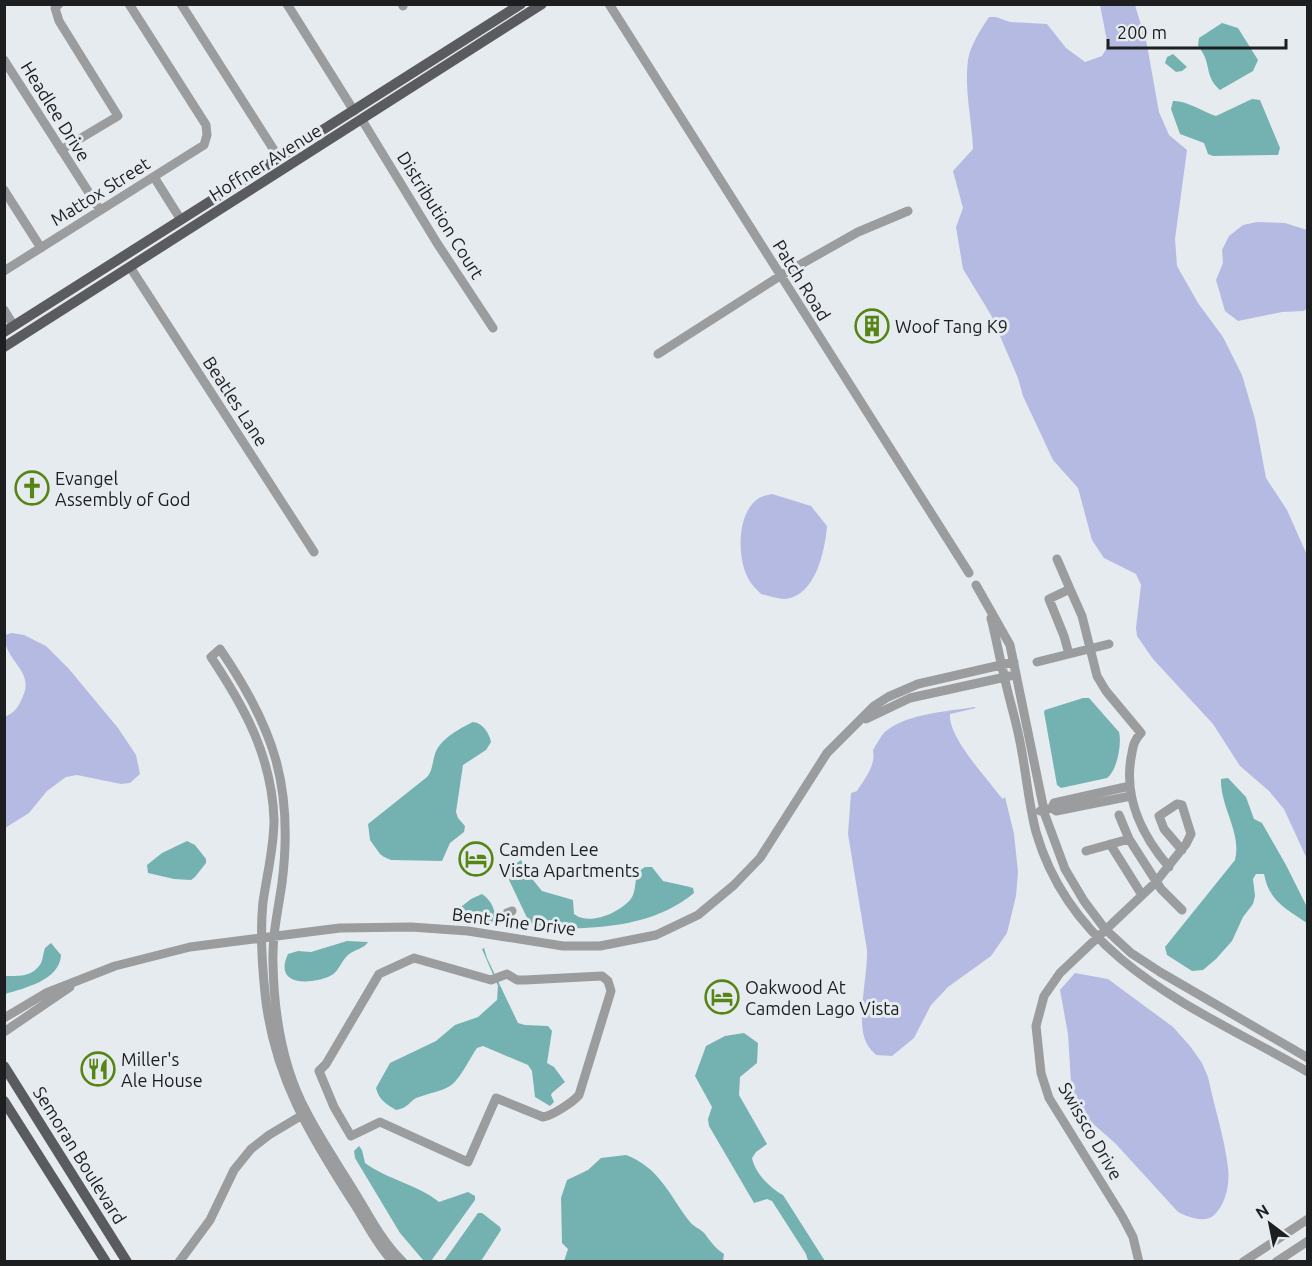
<svg xmlns="http://www.w3.org/2000/svg" width="1312" height="1266" font-family="Ubuntu,sans-serif">
  <rect width="100%" height="100%" fill="#e6ebef"/>
  <path fill="#b5bae3" d="M 1100,5 L 1135,5 L 1147,45 L 1159,112 L 1169,135 L 1187,150 L 1175,239 L 1177,266 L 1198,303 L 1223,337 L 1242,375 L 1255,419 L 1266,478 L 1287,510 L 1307,555 L 1307,859 L 1284,809 L 1269,791 L 1240,766 L 1213,724 L 1153,659 L 1137,636 L 1136,628 L 1141,585 L 1136,574 L 1104,558 L 1092,540 L 1078,488 L 1053,460 L 1023,396 L 1018,378 L 991,315 L 963,269 L 956,227 L 963,208 L 953,171 L 973,149 C 972,120 964,89 968,60 C 970,46 981,29 989,17 L 996,17 L 1010,22 L 1047,24 L 1066,48 L 1085,62 L 1102,56 L 1108,46 Z
    M 1257,222 L 1285,223 L 1307,230 L 1307,308 L 1304,311 L 1282,312 L 1238,321 L 1225,311 L 1216,280 L 1223,263 L 1222,250 L 1229,236 L 1243,225 Z
    M 772,494 L 811,506 L 827,526 C 825,550 816,596 785,599 C 777,599 769,596 761,594 C 756,589 750,583 747,576 C 737,555 737,512 759,498 C 762,496 768,495 772,494 Z
    M 12,633 L 24,635 L 46,646 L 69,669 L 118,728 L 136,755 L 140,774 L 130,783 L 121,784 L 77,775 L 66,777 L 47,791 L 29,813 L 5,828 L 5,717 C 16,711 18,708 23,696 C 35,671 3,660 5,635 Z
    M 974,707 L 976,708 L 950,714 C 948,737 986,777 1000,796 L 1003,799 L 1005,797 L 1014,834 L 1018,872 L 1016,896 L 1007,933 L 991,956 L 948,987 L 931,1005 L 914,1038 L 892,1056 L 876,1055 C 873,1052 869,1048 867,1044 C 855,1022 868,977 867,950 L 848,834 L 851,793 L 857,791 C 865,778 876,766 873,750 C 877,744 881,735 886,731 C 909,713 946,712 974,707 Z
    M 1075,973 L 1108,979 L 1173,1027 L 1190,1046 L 1202,1063 L 1208,1077 C 1214,1106 1225,1139 1228,1168 C 1230,1183 1226,1205 1213,1216 C 1204,1223 1187,1217 1178,1212 L 1115,1143 L 1083,1115 L 1072,1098 L 1068,1034 L 1060,990 Z"/>
  <path fill="#74b2b1" d="M 1222,23 L 1238,28 L 1258,60 L 1253,71 L 1220,90 C 1203,75 1213,64 1198,46 L 1199,38 Z
    M 1173,54 L 1187,67 L 1182,71 L 1176,72 L 1165,63 L 1167,57 Z
    M 1252,99 L 1260,100 L 1280,148 L 1278,155 L 1213,156 L 1208,154 L 1204,143 L 1180,134 L 1171,109 L 1173,101 C 1186,100 1203,112 1216,116 Z
    M 1083,698 L 1089,698 L 1119,732 C 1122,744 1117,771 1107,778 L 1061,788 L 1057,785 L 1044,712 L 1045,710 Z
    M 473,722 C 483,723 489,733 491,742 L 486,750 L 463,765 L 456,812 L 458,818 L 465,826 L 464,832 L 450,843 L 442,861 L 391,860 L 384,857 L 380,854 L 370,840 L 368,824 L 427,777 C 433,770 432,763 435,754 C 440,739 459,729 473,722 Z
    M 1228,778 L 1246,797 L 1254,819 L 1262,823 L 1286,865 L 1307,907 L 1307,923 C 1286,909 1269,901 1264,874 L 1256,874 L 1253,879 L 1255,896 L 1253,904 L 1243,917 L 1232,941 L 1216,959 L 1203,970 L 1192,971 L 1167,955 L 1165,947 L 1235,860 C 1242,833 1220,807 1221,779 Z
    M 187,841 L 195,845 L 206,859 L 206,863 L 195,877 L 191,880 L 174,879 L 148,873 L 147,865 L 162,853 Z
    M 521,860 L 533,880 L 542,891 L 573,900 L 574,914 C 590,926 618,913 630,900 C 639,890 631,874 645,867 L 652,867 L 663,881 L 690,887 L 693,888 L 694,893 C 662,919 624,926 584,928 C 567,929 544,931 529,922 L 509,880 L 514,865 Z
    M 482,894 C 490,899 498,912 494,922 L 484,921 L 473,914 L 460,918 L 452,914 L 471,899 Z
    M 347,941 L 368,942 C 364,949 355,949 348,955 C 341,961 339,972 330,976 C 310,985 273,986 288,954 L 298,951 L 311,952 Z
    M 51,943 L 61,955 C 60,980 25,988 5,994 L 5,976 C 19,976 33,977 41,963 C 43,959 43,953 45,948 Z
    M 484,948 L 487,958 L 518,1023 L 525,1025 L 548,1026 L 552,1031 L 547,1063 L 554,1067 L 565,1082 L 552,1093 L 551,1095 L 554,1102 L 550,1106 L 535,1097 L 532,1071 L 528,1065 L 483,1046 L 477,1048 C 470,1058 459,1081 450,1086 C 440,1092 429,1093 419,1097 C 409,1100 411,1107 396,1110 C 386,1104 379,1100 376,1088 L 390,1063 L 436,1041 L 455,1025 L 478,1017 L 497,1000 L 498,986 L 482,949 Z
    M 744,1033 L 758,1043 L 757,1063 L 740,1077 L 739,1095 L 767,1144 L 756,1152 L 752,1158 C 755,1173 770,1188 783,1195 L 825,1261 L 808,1261 L 806,1254 L 772,1201 L 767,1199 L 754,1203 L 709,1126 L 708,1119 L 712,1107 L 695,1076 L 706,1046 L 725,1036 Z
    M 359,1146 L 362,1150 L 365,1163 C 388,1180 417,1184 439,1202 L 468,1192 L 475,1196 L 475,1200 L 431,1261 L 423,1260 L 400,1233 L 355,1158 L 354,1151 Z
    M 626,1155 C 660,1168 669,1195 690,1222 C 694,1227 701,1229 705,1234 C 711,1242 715,1248 724,1254 L 723,1261 L 564,1261 L 568,1249 L 562,1243 L 561,1198 L 567,1180 L 588,1170 L 601,1158 Z
    M 478,1213 L 482,1213 L 500,1227 L 501,1230 L 481,1261 L 444,1261 Z"/>
  <g fill="none" stroke-linecap="round" stroke-linejoin="round">
    <path stroke="#9a9c9e" stroke-width="9" d="M 59,4 L 55,8 L 59,21 L 118,116 L 61,150
      M 181,4 L 279,158
      M 287,4 L 354,111
      M 402,4 L 403,6
      M 609,4 L 969,573
      M 4,60 L 100,210
      M 362,120 L 437,243 L 493,328
      M 154,177 L 181,220
      M 4,190 L 41,248
      M 130,267 L 314,552
      M 4,271 L 204,145 L 207,135 L 206,125 L 129,4
      M 4,310 L 14,326
      M 658,354 L 780,276 L 858,232 L 908,211
      M 1057,559 L 1070,589
      M 976,585 L 1010,645 L 1045,815 L 1065,869 L 1084,901 L 1105,929 L 1131,953 L 1160,972 L 1308,1058
      M 991,618 C 996,637 999,656 1004,675 C 1008,696 1015,716 1019,737 C 1026,769 1028,801 1036,832 C 1074,964 1199,1009 1308,1072
      M 1069,654 L 1109,644
      M 1037,662 L 1069,654 L 1064,636 L 1049,599 L 1070,589 L 1082,616 L 1097,676 L 1106,691 L 1141,733 C 1133,741 1133,748 1131,758 C 1124,799 1143,837 1169,867
      M 866,719 L 910,698 L 1010,676
      M 1052,808 L 1054,803 L 1130,786
      M 1040,811 L 1052,808 L 1056,811 L 1131,796
      M 1119,815 L 1129,839
      M 1110,844 L 1142,895
      M 1086,851 L 1129,839 L 1161,889 L 1182,910
      M 507,913 L 512,911
      M 414,958 L 491,980 L 507,974 L 517,980 L 525,980 L 602,976 L 608,981 L 611,991 L 579,1095 C 573,1102 552,1116 543,1117 L 496,1098 L 468,1162 L 380,1122 L 351,1136 L 334,1107 L 319,1071 L 326,1064 L 379,974 Z
      M 4,1018 L 46,993 L 115,966 L 190,947 L 340,928 L 411,927 L 468,931 L 563,946 L 600,946 L 656,935 L 698,915 L 734,885 L 760,858 L 827,753 L 874,706 L 888,697 L 918,684 L 1014,662
      M 4,1032 L 70,987
      M 179,1262 L 210,1220 L 234,1170 L 251,1149 L 269,1135 L 304,1114
      M 393,1262 C 377,1245 367,1224 355,1205 C 311,1137 273,1075 265,993 C 262,964 260,931 263,902 C 267,874 274,848 274,820 C 272,757 245,708 211,657 L 220,649 C 274,728 294,787 282,883 C 278,911 272,935 273,964 C 274,1014 283,1069 307,1113 C 321,1140 338,1165 354,1191 C 369,1215 382,1242 403,1262
      M 1139,1262 L 1133,1237 L 1122,1216 L 1049,1098 L 1041,1073 L 1036,1026 L 1044,996 L 1060,973 L 1155,883 L 1186,844 L 1191,834 L 1182,805 L 1177,804 L 1159,816 L 1164,829 L 1182,850
      M 1243,1262 L 1308,1219
      M 1276,1262 L 1308,1241"/>
    <path stroke="#595b5f" stroke-width="10" d="M 4,332 L 521,4
      M 4,347 L 542,4
      M 4,1066 L 127,1262
      M 4,1101 L 106,1262"/>
  </g>
  <defs>
    <g id="building-ring" transform="scale(1.725)"><circle r="9.5" fill="#e6ebef" stroke="#578515" stroke-width="1.5"/><path d="M-4-6H4V6H1V3H-1V6H-4ZM-2.5-4.3h1.7v1.8h-1.7ZM.8-4.3h1.7v1.8H.8ZM-2.5-1h1.7V.8h-1.7ZM.8-1h1.7V.8H.8Z" fill="#578515"/></g>
    <g id="church-ring" transform="scale(1.725)"><circle r="9.5" fill="#e6ebef" stroke="#578515" stroke-width="1.5"/><path d="M-1.2-6h2.4v3.5h3.3v2.4h-3.3V6h-2.4V-.1h-3.3v-2.4h3.3Z" fill="#578515"/></g>
    <g id="hotel-ring" transform="scale(1.725)"><circle r="9.5" fill="#e6ebef" stroke="#578515" stroke-width="1.5"/><path d="M-6-4.5h1.5V1H6V5H4.5V3h-9V5H-6ZM-4 0a1.8 1.8 0 1 1 3.6 0ZM.5 0V-2.5h3Q6-2.5 6 0Z" fill="#578515"/></g>
    <g id="restaurant-ring" transform="scale(1.725)"><circle r="9.5" fill="#e6ebef" stroke="#578515" stroke-width="1.5"/><path d="M-5-6h1v4h1v-4h1v4h1v-4h1v5L-1.5 .5V6h-2V.5L-5-1ZM5-6V6H3V1.5H1.5Q1.5-4 5-6Z" fill="#578515"/></g>
  </defs>
  <g fill-rule="evenodd">
    <use href="#building-ring" x="872" y="326"/>
    <use href="#church-ring" x="32" y="488"/>
    <use href="#hotel-ring" x="476" y="859"/>
    <use href="#hotel-ring" x="722" y="997"/>
    <use href="#restaurant-ring" x="98" y="1069"/>
  </g>
  <g text-anchor="middle" dominant-baseline="central" stroke-width="6" stroke-linejoin="round" paint-order="stroke">
    <g font-size="18" fill="#1d1e20" stroke="#e6ebef">
      <text transform="translate(56 111) rotate(58)">Headlee Drive</text>
      <text transform="translate(265 162) rotate(-32)">Hoffner Avenue</text>
      <text transform="translate(100 191) rotate(-32)">Mattox Street</text>
      <text transform="translate(441 215) rotate(58)">Distribution Court</text>
      <text transform="translate(802 280) rotate(58)">Patch Road</text>
      <text transform="translate(236 401) rotate(57)">Beatles Lane</text>
      <text transform="translate(514 921) rotate(7)">Bent Pine Drive</text>
      <text transform="translate(1091 1131) rotate(60)">Swissco Drive</text>
      <text transform="translate(80 1155) rotate(58)">Semoran Boulevard</text>
    </g>
    <g font-size="18" fill="#1d1e20" stroke="#e6ebef" text-anchor="start">
      <text x="895" y="326">Woof Tang K9</text>
      <text x="55" y="478">Evangel<tspan x="55" dy="21">Assembly of God</tspan></text>
      <text x="499" y="849">Camden Lee<tspan x="499" dy="21">Vista Apartments</tspan></text>
      <text x="745" y="987">Oakwood At<tspan x="745" dy="21">Camden Lago Vista</tspan></text>
      <text x="121" y="1059">Miller's<tspan x="121" dy="21">Ale House</tspan></text>
    </g>
  </g>
  <rect width="1312" height="1266" fill="none" stroke="#1d1e20" stroke-width="12"/>
  <g transform="translate(1270 1224) rotate(328)" stroke="#e6ebef" stroke-width="4.5" paint-order="stroke">
  <path d="M0-4.5L10 22L0 15L-10 22Z" fill="#1d1e20"/>
  <text y="-9" font-size="16" font-weight="bold" text-anchor="middle" fill="#1d1e20">N</text>
  </g>
  <path d="M1108 39v9h178v-9" fill="none" stroke="#1d1e20" stroke-width="3"/>
  <text x="1117" y="39" font-size="18" fill="#1d1e20" stroke="#e6ebef" stroke-width="4.5" paint-order="stroke">200 m</text>
</svg>
